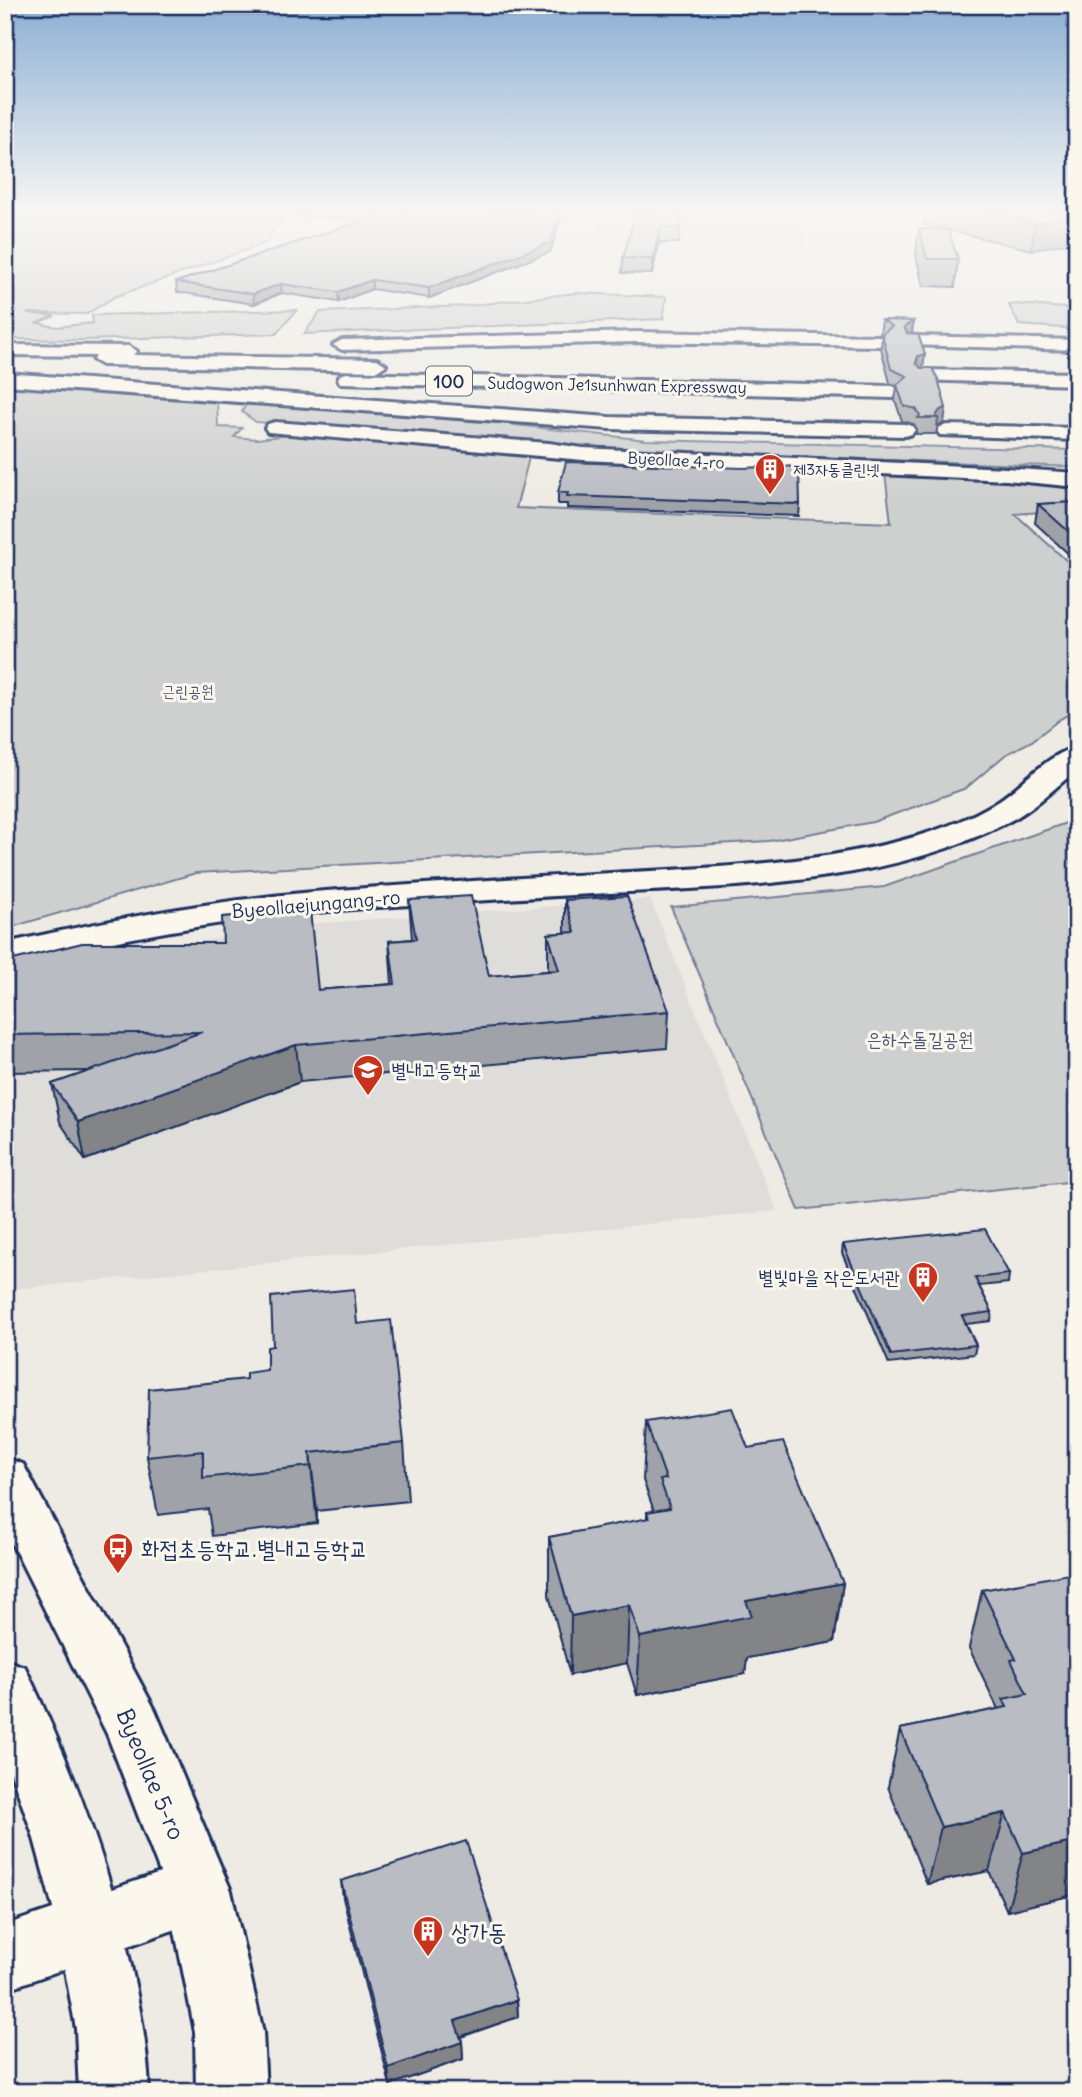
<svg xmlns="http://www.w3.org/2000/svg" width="1082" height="2097" font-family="Delius,'Poor Story',sans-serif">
  <rect width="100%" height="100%" fill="#eeebe4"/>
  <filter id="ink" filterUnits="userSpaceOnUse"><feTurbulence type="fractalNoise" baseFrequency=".0143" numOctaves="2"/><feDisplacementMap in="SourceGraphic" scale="14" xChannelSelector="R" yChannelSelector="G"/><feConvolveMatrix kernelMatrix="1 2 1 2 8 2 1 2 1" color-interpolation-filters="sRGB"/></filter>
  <g filter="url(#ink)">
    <path fill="#deddda" d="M 602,212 L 799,212 L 804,246 L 594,244 Z
      M 650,899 L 777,1211 L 5,1290 L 5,983 L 160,948 L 307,924 Z"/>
    <path fill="#cecfcf" stroke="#747f96" stroke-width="2" d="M 5,212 L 285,212 L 266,243 L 114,297 L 87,314 L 27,313 L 55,316 L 37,323 L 57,327 L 93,323 L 92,315 L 297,310 L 276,334 L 83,340 L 5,339 Z
      M 576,293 L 666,297 L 663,319 L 304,334 L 320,312 L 466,306 Z
      M 1016,304 L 1077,309 L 1077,329 L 1019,325 L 1009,305 Z
      M 5,384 L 139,392 L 217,401 L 218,427 L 242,428 L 234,437 L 257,439 L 289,435 L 530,454 L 516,508 L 891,523 L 885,473 L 1077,482 L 1077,509 L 1015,514 L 1077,570 L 1077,710 L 1060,719 L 1032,741 L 1005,755 L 966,788 L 873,822 L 769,841 L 196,873 L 5,929 Z
      M 248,400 L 473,420 L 646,440 L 1077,450 L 1077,467 L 576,448 L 256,422 L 242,412 Z
      M 1077,814 L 1077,1181 L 799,1210 L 671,907 L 884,887 L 1066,823 Z"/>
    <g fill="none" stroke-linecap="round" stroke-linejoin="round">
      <g stroke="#1b2f5e" stroke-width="6">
        <path id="minor" d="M 275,422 L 549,443 L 583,448 L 1006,468 L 1077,473 L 1077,487 L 1006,480 L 583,460 L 268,432 L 265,428 L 268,424 Z
          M 199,1860 L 221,1869 L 231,1891 L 221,1913 L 5,1990 L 5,1925 Z"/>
      </g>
      <g stroke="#1b2f5e" stroke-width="6">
        <path id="tertiary" d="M 1077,747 L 1077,770 C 1054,788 1033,810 1006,823 C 886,884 742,886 610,893 C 520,898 429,903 339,910 C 223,919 118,939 5,965 L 5,943 C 117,918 224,898 339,890 C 430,883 520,878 611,873 C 684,869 759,866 832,855 C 886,846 948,832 995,803 C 1022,787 1045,755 1077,747 Z
          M 5,1458 L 23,1464 L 155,1710 L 231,1891 L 263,2032 L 266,2092 L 196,2092 L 195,2032 L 167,1891 L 107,1734 L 5,1530 Z
          M 5,1660 L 25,1667 C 72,1766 111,1868 133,1975 C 141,2014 148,2052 149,2092 L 79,2092 L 76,2029 L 54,1912 L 33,1835 L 5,1756 Z"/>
      </g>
      <g stroke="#1b2f5e" stroke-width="6">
        <path id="motorway" d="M 636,332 L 879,336 L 888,341 L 879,346 L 636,342 L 342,350 L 333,345 L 342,340 Z
          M 914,336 L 1077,340 L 1077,350 L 908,345 L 905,341 Z
          M 5,345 L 128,346 L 137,351 L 133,355 L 377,359 L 386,365 L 377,371 L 102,365 L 93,360 L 96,356 L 5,355 Z
          M 926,370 L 1077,373 L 1077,385 L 919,380 L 917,376 L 919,372 Z
          M 5,373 L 609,417 L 905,424 L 912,426 L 915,430 L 912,434 L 905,436 L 609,429 L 5,385 Z
          M 347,373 L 893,386 L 903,392 L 893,398 L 340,383 L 338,379 L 340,375 Z
          M 947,425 L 1077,428 L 1077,440 L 940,435 L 937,431 L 940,427 Z"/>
      </g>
      <use href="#minor" fill="#fbf7ec" fill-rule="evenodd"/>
      <use href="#tertiary" fill="#fbf7ec" fill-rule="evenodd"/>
      <use href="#motorway" fill="#fbf7ec" fill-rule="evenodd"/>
    </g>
    <path fill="#9fa2a8" stroke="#1b2f5e" stroke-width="2" d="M 297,212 L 563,212 L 550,252 L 429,298 L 372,289 L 339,302 L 282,293 L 254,304 L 177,292 L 176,282 L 370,218 L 298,217 Z
      M 681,212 L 679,243 L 659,243 L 652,274 L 622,273 L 623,258 Z
      M 925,212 L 1077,212 L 1077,241 L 1031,250 L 948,230 L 958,259 L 955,287 L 923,286 L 916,255 L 919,229 L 947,230 L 924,224 Z
      M 882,320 L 913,321 L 912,333 L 923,368 L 944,423 L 938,425 L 936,434 L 916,434 L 916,428 L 914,424 L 902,421 L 895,400 L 897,387 L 890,383 L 881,348 L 882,335 L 880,334 Z
      M 558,492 L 800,504 L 799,516 L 567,508 L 567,504 L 558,504 Z
      M 1077,502 L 1077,585 L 1070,579 L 1074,559 L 1035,523 L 1038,504 Z
      M 409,900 L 489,976 L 548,971 L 548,934 L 565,933 L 565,900 L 669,1011 L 667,1048 L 300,1082 L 85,1160 L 60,1122 L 52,1084 L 90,1071 L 5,1072 L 5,962 L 318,990 L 392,984 L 389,941 L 412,939 Z
      M 843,1244 L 1009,1274 L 1008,1283 L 979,1286 L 992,1312 L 991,1321 L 966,1324 L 976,1345 L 974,1354 L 889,1364 L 842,1253 Z
      M 357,1324 L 404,1443 L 408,1501 L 317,1511 L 317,1523 L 212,1536 L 208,1509 L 158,1515 L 147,1457 L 267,1370 L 273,1346 Z
      M 646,1422 L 748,1448 L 843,1583 L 834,1642 L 747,1658 L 745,1674 L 637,1695 L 627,1663 L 570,1675 L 549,1595 L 549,1537 L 647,1519 L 647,1512 L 654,1511 L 643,1480 Z
      M 1077,1579 L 1077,1894 L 1007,1911 L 989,1871 L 927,1884 L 888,1787 L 900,1729 L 998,1709 L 969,1648 L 982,1590 Z
      M 341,1881 L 517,2000 L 518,2017 L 461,2037 L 462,2042 L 463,2059 L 390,2085 L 343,1898 Z"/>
    <path fill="#828488" stroke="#1b2f5e" stroke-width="2" d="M 560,212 L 563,212 L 550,252 L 429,298 L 429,288 Z
      M 1077,216 L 1077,241 L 1031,250 L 1035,223 Z
      M 660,228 L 659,243 L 652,274 L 653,259 Z
      M 372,280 L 372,289 L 339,302 L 338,292 Z
      M 281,284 L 282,293 L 254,304 L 253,294 Z
      M 913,321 L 912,334 L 902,340 L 904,327 Z
      M 925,354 L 923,368 L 915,377 L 918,356 Z
      M 946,408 L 944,423 L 938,425 L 937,427 L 938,418 L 936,416 L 940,410 Z
      M 296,1045 L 300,1082 L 85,1160 L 78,1122 Z
      M 310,1453 L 317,1511 L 317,1523 L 311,1466 Z
      M 843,1583 L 834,1642 L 747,1658 L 745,1674 L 637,1695 L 640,1637 L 746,1601 Z
      M 629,1605 L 627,1663 L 570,1675 L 571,1616 Z
      M 1005,1813 L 989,1871 L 927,1884 L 941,1827 Z
      M 1077,1841 L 1077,1894 L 1007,1911 L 1023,1853 Z
      M 517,2000 L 518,2017 L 456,2038 L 455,2021 Z
      M 462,2042 L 463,2059 L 390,2085 L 388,2068 Z"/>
    <path fill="#b9bcc3" stroke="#1b2f5e" stroke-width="2" d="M 389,212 L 560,212 L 550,243 L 429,288 L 372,280 L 338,292 L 281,284 L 253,294 L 176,282 Z
      M 636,212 L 681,212 L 680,228 L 660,228 L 653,259 L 623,258 Z
      M 984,212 L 1077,212 L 1077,216 L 1035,223 Z
      M 919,229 L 948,230 L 958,259 L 927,259 Z
      M 882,320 L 913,321 L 904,327 L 907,333 L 918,334 L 925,354 L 918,356 L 916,363 L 921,368 L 932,368 L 938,379 L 946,408 L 940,410 L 936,416 L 938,418 L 918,418 L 920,415 L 916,409 L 904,406 L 897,385 L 907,376 L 891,369 L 882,334 L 892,326 Z
      M 566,462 L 743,468 L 762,467 L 762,465 L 799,467 L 800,504 L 567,496 L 568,493 L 558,492 Z
      M 1077,502 L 1077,539 L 1038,504 Z
      M 471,896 L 489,976 L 559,970 L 548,934 L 575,932 L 565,900 L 627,896 L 669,1011 L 296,1045 L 78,1122 L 52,1084 L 202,1032 L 5,1035 L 5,962 L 82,943 L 223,943 L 222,917 L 310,910 L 318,990 L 395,984 L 389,941 L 416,939 L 409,900 Z
      M 985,1229 L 1009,1274 L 975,1278 L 992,1312 L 962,1316 L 976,1345 L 891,1355 L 843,1244 Z
      M 354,1289 L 357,1324 L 391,1320 L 404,1443 L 310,1453 L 311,1466 L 203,1478 L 203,1451 L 147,1457 L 149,1389 L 246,1379 L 246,1373 L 267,1370 L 267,1347 L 273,1346 L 271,1297 Z
      M 732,1408 L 748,1448 L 783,1442 L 843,1583 L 746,1601 L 752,1616 L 640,1637 L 629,1605 L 571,1616 L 549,1537 L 649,1518 L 647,1512 L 670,1508 L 660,1480 L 666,1479 L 646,1422 Z
      M 1074,1573 L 1077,1579 L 1077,1841 L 1023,1853 L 1005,1813 L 941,1827 L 900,1729 L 1007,1707 L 1003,1699 L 1027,1694 L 1011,1660 L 1016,1659 L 982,1590 Z
      M 466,1841 L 517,2000 L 455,2021 L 462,2042 L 388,2068 L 341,1881 Z"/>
  </g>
  <linearGradient id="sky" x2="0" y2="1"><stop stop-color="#8cafd3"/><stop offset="0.42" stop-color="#f7f6f3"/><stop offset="1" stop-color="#f7f6f3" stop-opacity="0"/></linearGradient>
  <rect width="1082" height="505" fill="url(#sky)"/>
  <defs>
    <g id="building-pin" transform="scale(1.575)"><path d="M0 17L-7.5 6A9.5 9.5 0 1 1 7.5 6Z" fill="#c8321e" stroke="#fbf7ec"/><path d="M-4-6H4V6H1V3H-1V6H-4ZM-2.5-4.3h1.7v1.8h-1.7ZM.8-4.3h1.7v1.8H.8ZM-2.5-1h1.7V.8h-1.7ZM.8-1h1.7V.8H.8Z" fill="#fff"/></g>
    <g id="school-pin" transform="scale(1.575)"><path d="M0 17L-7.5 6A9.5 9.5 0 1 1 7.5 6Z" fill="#c8321e" stroke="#fbf7ec"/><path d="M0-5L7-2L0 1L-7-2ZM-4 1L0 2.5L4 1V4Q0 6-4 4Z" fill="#fff"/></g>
    <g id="bus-pin" transform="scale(1.575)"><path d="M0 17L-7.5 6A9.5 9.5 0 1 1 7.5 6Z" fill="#c8321e" stroke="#fbf7ec"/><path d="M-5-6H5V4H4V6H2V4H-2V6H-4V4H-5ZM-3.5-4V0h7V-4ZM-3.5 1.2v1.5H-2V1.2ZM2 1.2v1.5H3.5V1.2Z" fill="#fff"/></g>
  </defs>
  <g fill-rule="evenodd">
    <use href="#building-pin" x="770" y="469"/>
    <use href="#school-pin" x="368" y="1070"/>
    <use href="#building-pin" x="923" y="1277"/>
    <use href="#bus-pin" x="118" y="1548"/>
    <use href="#building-pin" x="428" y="1931"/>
  </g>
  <g text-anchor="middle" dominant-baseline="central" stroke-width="6" stroke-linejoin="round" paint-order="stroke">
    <g font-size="16" fill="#1b2f5e" stroke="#fbf7ec">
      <text transform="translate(617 385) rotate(1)">Sudogwon Je1sunhwan Expressway</text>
      <text transform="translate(676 460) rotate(3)">Byeollae 4-ro</text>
    </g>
    <g font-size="16" fill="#1b2f5e" stroke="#fbf7ec" text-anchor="start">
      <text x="793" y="469">제3자동클린넷</text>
    </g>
    <g font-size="16" fill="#48577a" stroke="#fbf7ec">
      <text x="188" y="691">근린공원</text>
    </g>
    <rect fill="#fbf7ec" stroke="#5e6b89" stroke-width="2" x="426" y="366.5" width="46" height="29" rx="5"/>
    <g font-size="18" font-weight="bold" fill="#1b2f5e">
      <text x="449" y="381">100</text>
    </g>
    <g font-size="19" fill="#1b2f5e" stroke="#fbf7ec">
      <text transform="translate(316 904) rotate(-5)">Byeollaejungang-ro</text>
    </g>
    <g font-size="19" fill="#48577a" stroke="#fbf7ec">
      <text x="920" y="1039">은하수돌길공원</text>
    </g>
    <g font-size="19" fill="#1b2f5e" stroke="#fbf7ec" text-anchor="start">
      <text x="391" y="1070">별내고등학교</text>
      <text x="900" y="1277" text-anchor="end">별빛마을 작은도서관</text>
    </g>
    <g font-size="23" fill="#1b2f5e" stroke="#fbf7ec" text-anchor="start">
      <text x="141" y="1548">화접초등학교.별내고등학교</text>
      <text x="451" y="1931">상가동</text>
    </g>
    <g font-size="23" fill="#1b2f5e" stroke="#fbf7ec">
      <text transform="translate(151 1774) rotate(67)">Byeollae 5-ro</text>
    </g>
  </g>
  <rect width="1082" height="2097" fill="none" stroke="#fbf7ec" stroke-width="28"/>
  <rect x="14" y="14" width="1054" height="2069" fill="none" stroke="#1b2f5e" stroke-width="2.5" filter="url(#ink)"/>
</svg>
